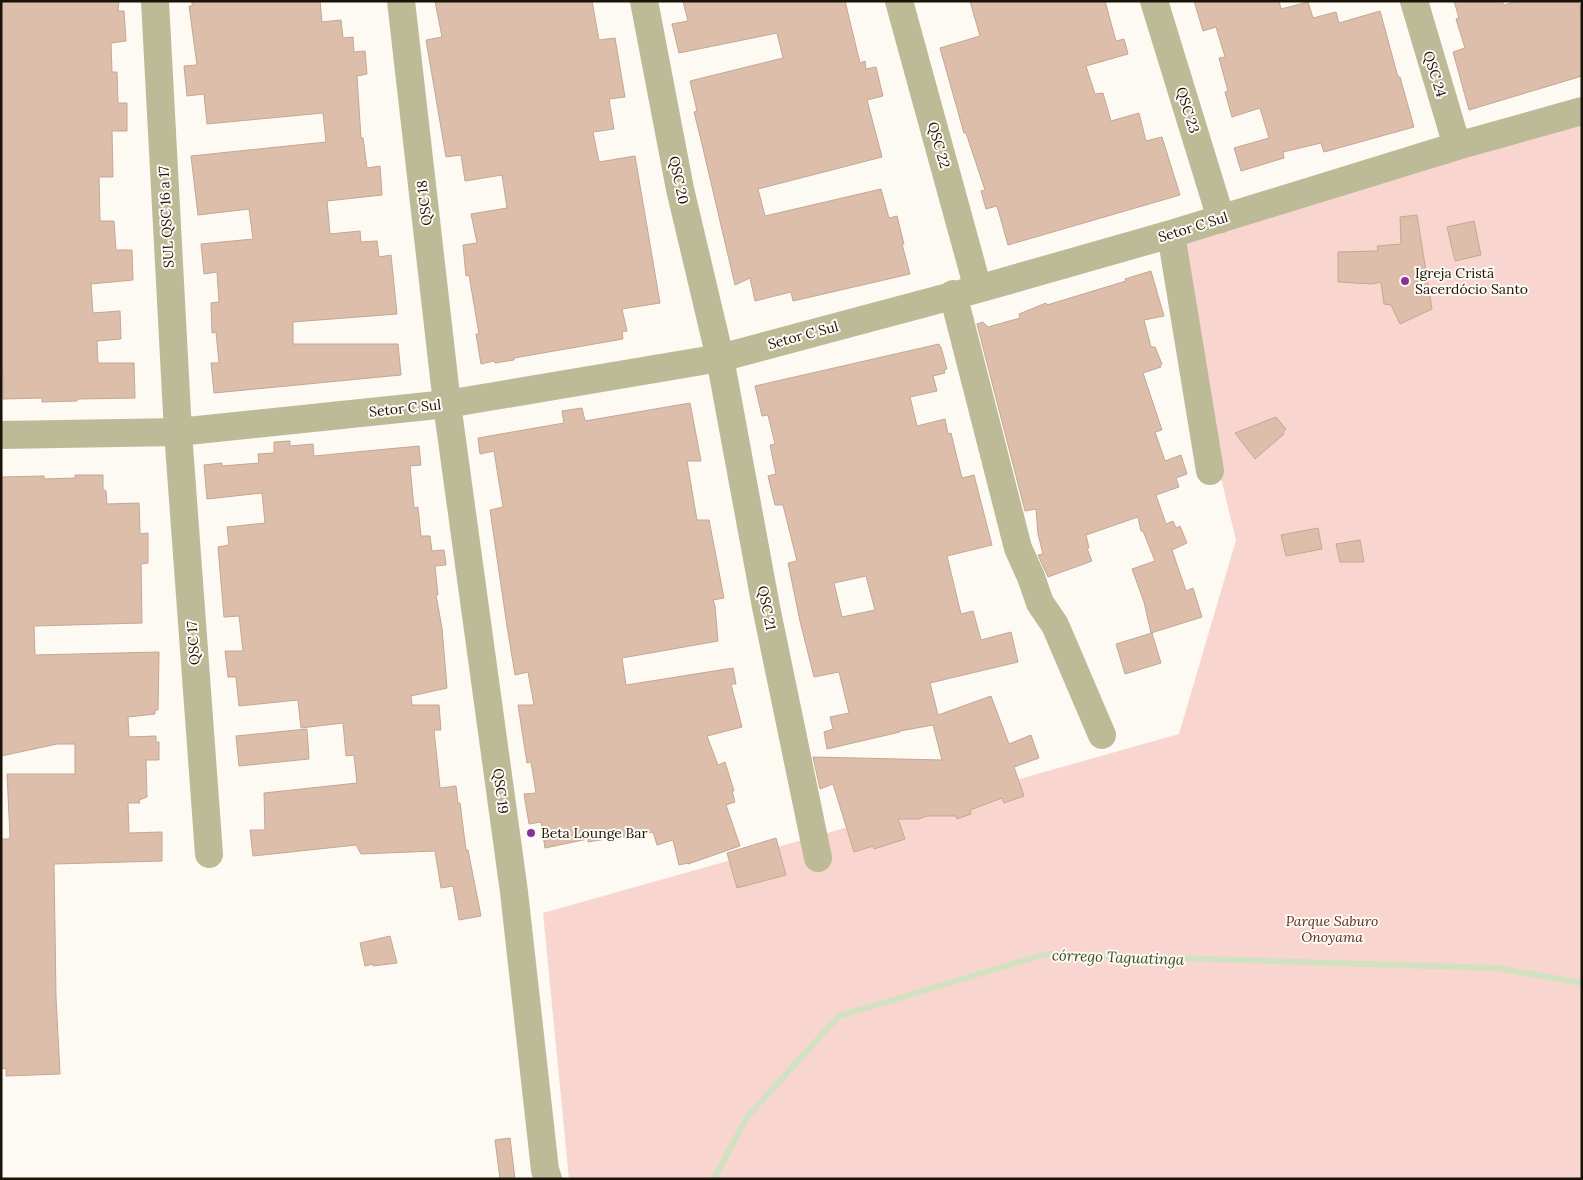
<svg xmlns="http://www.w3.org/2000/svg" width="1583" height="1180" font-family="Lora,serif">
  <rect width="100%" height="100%" fill="#fdf9f3"/>
  <path fill="#f8d6cf" d="M 1582,108 L 1582,1179 L 569,1179 L 543,913 L 1179,734 L 1236,540 L 1159,223 Z"/>
  <g fill="none" stroke-linecap="round" stroke-linejoin="round">
    <path stroke="#d1e1c1" stroke-width="6" d="M 714,1179 L 747,1117 L 839,1016 L 1046,954 L 1496,968 L 1582,983"/>
  </g>
  <path fill="#dcbeaa" stroke="#c4a793" fill-rule="evenodd" d="M 1,1 L 119,1 L 118,11 L 124,11 L 126,41 L 111,43 L 112,72 L 117,72 L 118,103 L 127,103 L 127,131 L 112,131 L 113,177 L 99,177 L 100,221 L 114,221 L 116,250 L 132,250 L 133,280 L 91,284 L 93,313 L 120,311 L 121,339 L 97,341 L 98,363 L 134,363 L 135,398 L 77,399 L 77,401 L 42,402 L 42,398 L 3,399 L 3,373 L 1,373 Z
    M 192,1 L 320,1 L 322,22 L 341,20 L 343,38 L 353,37 L 354,52 L 365,51 L 367,74 L 357,76 L 361,138 L 363,138 L 367,168 L 380,166 L 382,195 L 327,201 L 330,234 L 360,231 L 361,242 L 377,241 L 379,257 L 391,255 L 397,314 L 293,322 L 293,344 L 398,344 L 401,375 L 214,393 L 211,363 L 219,363 L 216,332 L 212,333 L 211,303 L 219,302 L 217,272 L 204,274 L 201,244 L 253,239 L 249,209 L 198,215 L 191,156 L 326,142 L 323,113 L 207,124 L 204,94 L 187,96 L 184,66 L 197,65 L 189,6 L 192,6 Z
    M 435,1 L 592,1 L 599,40 L 615,38 L 625,97 L 609,99 L 614,129 L 593,132 L 599,162 L 635,156 L 660,303 L 622,309 L 627,331 L 622,332 L 623,339 L 514,358 L 514,360 L 495,363 L 494,361 L 481,364 L 476,334 L 479,334 L 469,275 L 466,276 L 463,245 L 477,243 L 471,214 L 507,208 L 502,175 L 465,181 L 461,155 L 446,157 L 426,40 L 442,37 Z
    M 683,1 L 845,1 L 860,63 L 865,61 L 866,69 L 876,67 L 883,96 L 867,100 L 882,157 L 758,189 L 765,216 L 881,189 L 889,218 L 897,216 L 904,244 L 902,244 L 910,274 L 793,301 L 791,292 L 755,301 L 750,278 L 735,285 L 701,140 L 694,112 L 697,111 L 690,81 L 783,58 L 777,33 L 679,53 L 672,24 L 688,21 Z
    M 970,1 L 1105,1 L 1116,41 L 1124,39 L 1128,54 L 1086,66 L 1095,94 L 1103,93 L 1111,121 L 1139,113 L 1146,141 L 1162,137 L 1180,195 L 1008,245 L 997,206 L 986,209 L 981,191 L 985,190 L 966,133 L 964,133 L 940,48 L 980,36 Z
    M 1194,1 L 1279,1 L 1281,9 L 1308,2 L 1313,18 L 1336,12 L 1339,23 L 1380,11 L 1398,77 L 1400,77 L 1414,127 L 1324,152 L 1321,143 L 1283,152 L 1284,158 L 1241,171 L 1234,148 L 1269,138 L 1260,108 L 1232,117 L 1225,92 L 1228,91 L 1219,58 L 1225,57 L 1216,27 L 1203,31 Z
    M 1454,1 L 1502,1 L 1504,5 L 1518,1 L 1578,1 L 1582,13 L 1582,76 L 1469,110 L 1453,52 L 1465,48 L 1456,19 L 1459,18 Z
    M 1417,215 L 1432,309 L 1400,324 L 1391,305 L 1384,304 L 1381,282 L 1372,284 L 1338,282 L 1338,252 L 1378,251 L 1377,246 L 1401,244 L 1400,217 Z
    M 1474,221 L 1481,255 L 1455,261 L 1447,227 Z
    M 1151,271 L 1164,316 L 1144,320 L 1151,347 L 1155,347 L 1162,364 L 1160,365 L 1161,367 L 1143,373 L 1162,430 L 1155,432 L 1165,461 L 1181,455 L 1187,474 L 1176,478 L 1179,487 L 1156,495 L 1166,524 L 1173,521 L 1176,528 L 1180,526 L 1187,543 L 1172,550 L 1186,591 L 1193,588 L 1202,617 L 1151,633 L 1144,602 L 1132,569 L 1155,561 L 1143,531 L 1141,531 L 1138,517 L 1086,535 L 1089,548 L 1087,548 L 1092,561 L 1048,577 L 1038,555 L 1043,554 L 1038,534 L 1036,509 L 1025,511 L 977,324 L 983,322 L 988,327 L 1020,318 L 1019,314 L 1046,303 L 1047,305 L 1126,281 L 1125,279 Z
    M 939,344 L 940,347 L 941,347 L 947,369 L 944,370 L 945,373 L 933,376 L 937,391 L 910,397 L 917,426 L 945,419 L 948,434 L 951,433 L 962,478 L 974,475 L 992,545 L 947,556 L 961,614 L 973,611 L 981,640 L 1011,632 L 1018,662 L 930,683 L 938,715 L 991,696 L 1009,744 L 1031,735 L 1039,758 L 1014,767 L 1024,796 L 1004,803 L 1002,798 L 970,810 L 971,814 L 957,819 L 956,816 L 927,816 L 919,819 L 898,819 L 905,839 L 874,849 L 873,846 L 854,852 L 833,784 L 820,789 L 813,757 L 942,760 L 933,725 L 900,731 L 900,732 L 827,749 L 824,732 L 833,729 L 830,717 L 849,713 L 839,672 L 814,677 L 800,621 L 788,563 L 797,561 L 783,505 L 775,505 L 768,476 L 776,474 L 770,445 L 775,444 L 768,415 L 762,416 L 755,386 ZM 866,576 L 875,610 L 842,617 L 834,583 Z
    M 690,403 L 701,461 L 687,461 L 697,520 L 709,520 L 724,598 L 713,600 L 715,606 L 718,641 L 622,658 L 626,685 L 733,668 L 736,684 L 731,684 L 742,727 L 707,736 L 718,765 L 725,762 L 734,791 L 732,791 L 735,802 L 726,805 L 740,846 L 688,864 L 688,863 L 679,865 L 673,840 L 657,845 L 653,832 L 624,838 L 624,836 L 588,842 L 588,839 L 545,848 L 541,822 L 529,824 L 524,794 L 536,793 L 531,762 L 527,763 L 518,705 L 534,705 L 528,672 L 515,675 L 507,626 L 490,510 L 503,507 L 494,451 L 480,454 L 478,438 L 564,423 L 562,411 L 582,408 L 585,421 Z
    M 1276,417 L 1286,429 L 1283,432 L 1284,434 L 1255,459 L 1235,433 Z
    M 290,441 L 290,446 L 313,444 L 314,456 L 419,446 L 421,465 L 410,466 L 414,508 L 418,507 L 421,536 L 430,536 L 432,551 L 444,550 L 446,565 L 435,566 L 438,595 L 436,595 L 442,628 L 447,688 L 411,696 L 412,705 L 439,705 L 441,730 L 434,730 L 440,788 L 456,786 L 458,803 L 460,803 L 466,850 L 468,850 L 481,916 L 459,920 L 453,886 L 441,888 L 435,851 L 361,854 L 356,845 L 253,856 L 250,830 L 265,830 L 264,793 L 357,783 L 354,755 L 346,756 L 343,723 L 301,728 L 298,700 L 239,706 L 236,677 L 228,677 L 225,651 L 243,651 L 239,616 L 224,617 L 218,547 L 229,545 L 227,527 L 265,523 L 262,493 L 207,499 L 204,465 L 222,463 L 222,466 L 259,463 L 258,454 L 274,453 L 274,442 Z
    M 75,475 L 103,475 L 103,489 L 106,491 L 107,504 L 139,503 L 140,534 L 148,533 L 148,563 L 141,564 L 142,623 L 34,626 L 35,655 L 159,652 L 158,710 L 155,710 L 155,714 L 128,717 L 129,737 L 156,736 L 156,742 L 159,742 L 159,760 L 146,760 L 147,797 L 139,800 L 140,803 L 128,803 L 129,833 L 162,832 L 162,861 L 54,864 L 56,997 L 60,1074 L 6,1076 L 6,1068 L 1,1069 L 1,839 L 9,839 L 10,836 L 7,774 L 75,774 L 75,744 L 57,744 L 1,756 L 1,477 L 44,476 L 44,479 L 75,478 Z
    M 1318,528 L 1322,549 L 1286,556 L 1281,535 Z
    M 1360,540 L 1364,562 L 1340,562 L 1336,544 Z
    M 1152,633 L 1161,663 L 1125,674 L 1116,644 Z
    M 307,729 L 309,759 L 239,766 L 236,736 Z
    M 776,838 L 786,875 L 737,888 L 727,853 Z
    M 390,936 L 397,963 L 373,966 L 373,964 L 365,966 L 360,943 Z
    M 510,1138 L 515,1179 L 500,1179 L 495,1140 Z"/>
  <g fill="none" stroke-linecap="round" stroke-linejoin="round">
    <path stroke="#bdbb97" stroke-width="28" d="M 155,1 L 178,432 L 209,854
      M 401,1 L 447,404 L 514,892 L 545,1170 L 548,1179
      M 644,1 L 680,189 L 720,358 L 766,607 L 818,858
      M 899,1 L 978,289
      M 1154,1 L 1221,219
      M 1414,1 L 1457,146
      M 1171,234 L 1210,471
      M 953,294 L 1018,548 L 1031,577 L 1040,603 L 1055,625 L 1102,735
      M 1,435 L 178,432 L 447,404 L 720,358 L 978,289 L 1171,234 L 1457,146 L 1582,111"/>
  </g>
  <g fill="#88319e" stroke="#fdf9f3" stroke-width="2">
    <circle cx="1405" cy="281" r="5"/>
    <circle cx="531" cy="833" r="5"/>
  </g>
  <g text-anchor="middle" dominant-baseline="central" stroke-width="4" stroke-linejoin="round" paint-order="stroke">
    <g font-size="14" fill="#191308" stroke="#fdf9f3">
      <text transform="translate(1435 74) rotate(73)">QSC 24</text>
      <text transform="translate(1188 110) rotate(73)">QSC 23</text>
      <text transform="translate(939 145) rotate(74)">QSC 22</text>
      <text transform="translate(679 180) rotate(78)">QSC 20</text>
      <text transform="translate(424 203) rotate(-97)">QSC 18</text>
      <text transform="translate(166 217) rotate(-93)">SUL QSC 16 a 17</text>
      <text transform="translate(1193 227) rotate(-17)">Setor C Sul</text>
      <text transform="translate(803 335) rotate(-15)">Setor C Sul</text>
      <text transform="translate(405 408) rotate(-6)">Setor C Sul</text>
      <text transform="translate(767 608) rotate(79)">QSC 21</text>
      <text transform="translate(193 643) rotate(-94)">QSC 17</text>
      <text transform="translate(501 791) rotate(83)">QSC 19</text>
    </g>
    <g font-size="14" fill="#191308" stroke="#fdf9f3" text-anchor="start">
      <text x="1415" y="273">Igreja Cristã<tspan x="1415" dy="16">Sacerdócio Santo</tspan></text>
      <text x="541" y="833">Beta Lounge Bar</text>
    </g>
    <g font-size="14" font-style="italic" fill="#5f2c23" stroke="#fdf9f3">
      <text x="1332" y="921">Parque Saburo<tspan x="1332" dy="16">Onoyama</tspan></text>
    </g>
    <g font-size="15" font-style="italic" fill="#384c1c" stroke="#fdf9f3">
      <text transform="translate(1118 957) rotate(2)">córrego Taguatinga</text>
    </g>
  </g>
  <rect width="1583" height="1180" fill="none" stroke="#191308" stroke-width="5"/>
</svg>
